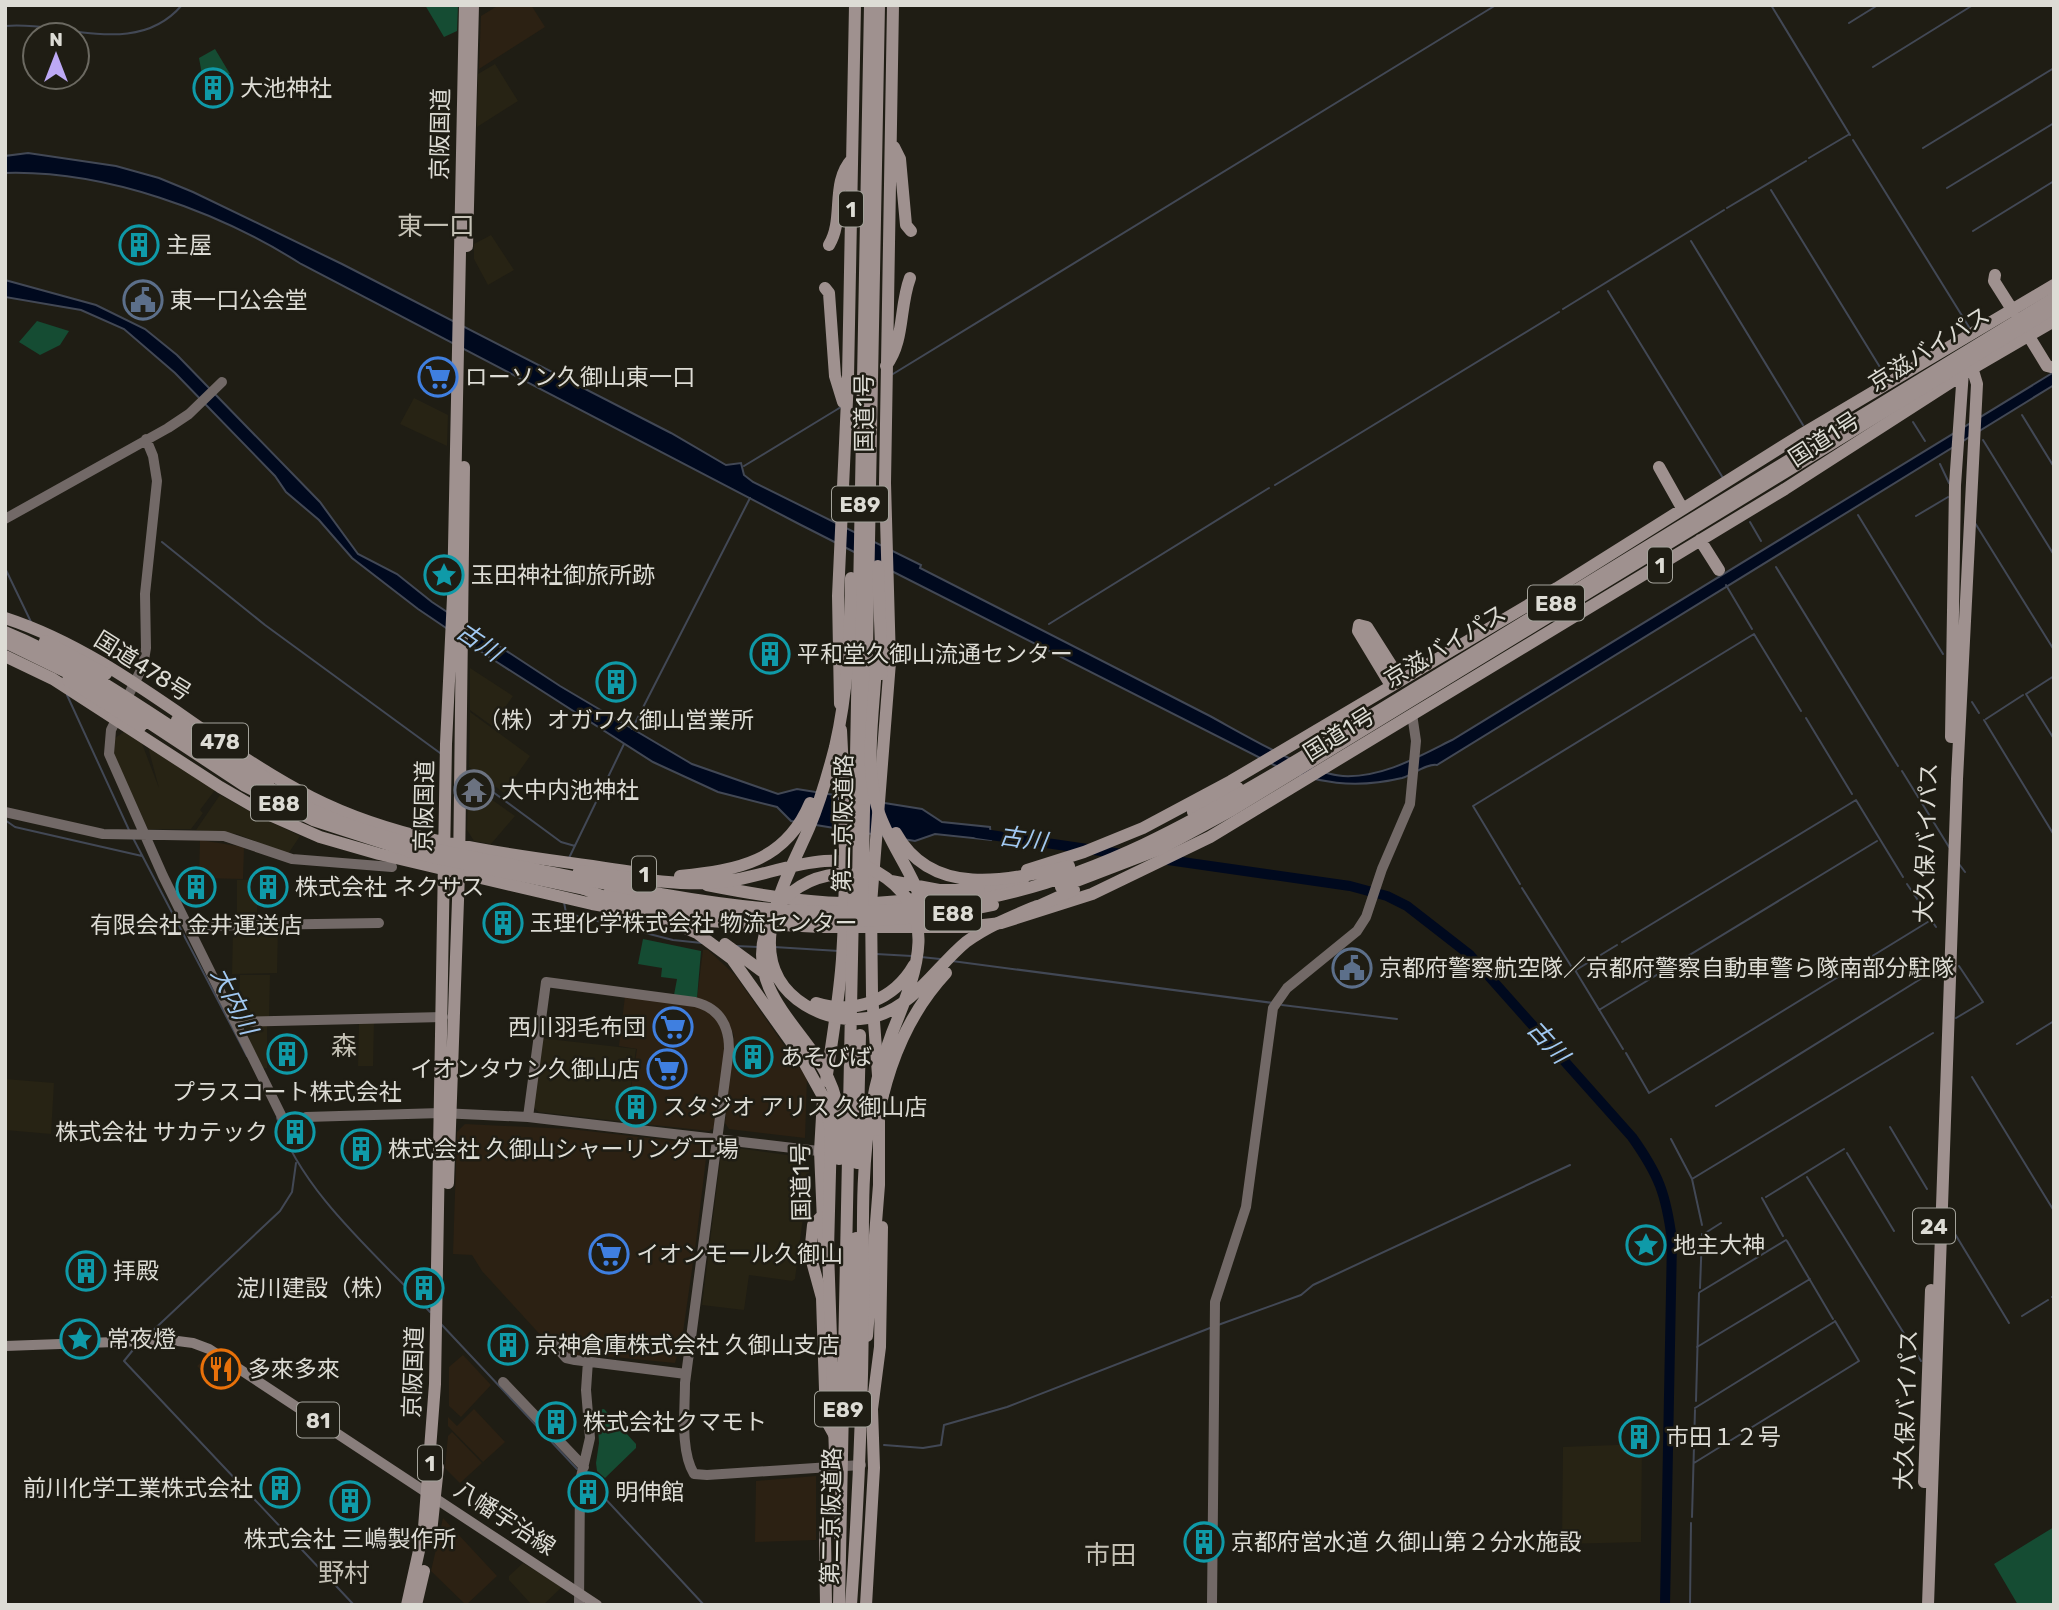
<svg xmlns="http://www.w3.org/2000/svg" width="2059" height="1610" font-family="Rubik,'Noto Sans JP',sans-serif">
  <rect width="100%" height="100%" fill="#1f1d14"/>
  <path fill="#2c2113" d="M 499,5 L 531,5 L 545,27 L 479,69 L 481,16 Z
    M 200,840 L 244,847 L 243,879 L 199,878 Z
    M 703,950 L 708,950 L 735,975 L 807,1078 L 805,1138 L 729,1129 L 725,1123 L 734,1035 L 725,1017 L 697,998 Z
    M 625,996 L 703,1008 L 719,1021 L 725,1045 L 714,1128 L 709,1131 L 626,1122 L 637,1049 L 619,1046 Z
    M 465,1124 L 570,1129 L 703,1144 L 707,1150 L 696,1242 L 682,1339 L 675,1363 L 582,1354 L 578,1357 L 565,1353 L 551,1337 L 545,1340 L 482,1271 L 472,1255 L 453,1254 L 457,1132 Z
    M 211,1353 L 235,1369 L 216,1386 L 197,1366 Z
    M 463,1355 L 491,1385 L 461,1417 L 449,1406 L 449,1367 Z
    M 474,1409 L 505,1442 L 483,1462 L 448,1426 L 448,1417 L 457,1426 Z
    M 452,1432 L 482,1463 L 460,1483 L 445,1468 L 448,1436 Z
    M 816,1476 L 816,1540 L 755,1542 L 756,1481 Z
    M 443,1518 L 497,1576 L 466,1605 L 431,1571 Z"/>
  <path fill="#272314" d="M 495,64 L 518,101 L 477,127 L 478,74 Z
    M 491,235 L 514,270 L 488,285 L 474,259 L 474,244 Z
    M 414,398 L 448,415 L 447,446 L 400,424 Z
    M 470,668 L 513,696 L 492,726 L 470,710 Z
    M 470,712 L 530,756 L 504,793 L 469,767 Z
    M 125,731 L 141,741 L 159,788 L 148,747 L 215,790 L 200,810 L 203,813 L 191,829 L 148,829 L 114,755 L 115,738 Z
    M 484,794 L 515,816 L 491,844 L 474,841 L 467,830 L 468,796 L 477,803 Z
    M 220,795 L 262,818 L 300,836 L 288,854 L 237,834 L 196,830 Z
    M 237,880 L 257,880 L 257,923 L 237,923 Z
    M 278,929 L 277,973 L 232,974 L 233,930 Z
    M 240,975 L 270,975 L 269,1019 L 248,1019 L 248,999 L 239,998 Z
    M 374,1022 L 373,1066 L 358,1066 L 359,1023 Z
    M 247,1026 L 267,1026 L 267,1068 L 261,1068 L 245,1030 Z
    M 540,1038 L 636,1049 L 626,1122 L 539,1112 L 533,1107 Z
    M 5,1079 L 54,1083 L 51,1134 L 5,1130 Z
    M 722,1146 L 801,1157 L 809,1172 L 795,1279 L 792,1281 L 749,1275 L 744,1310 L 702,1305 Z
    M 1642,1444 L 1641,1542 L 1562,1544 L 1563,1447 Z
    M 523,1563 L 562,1587 L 543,1605 L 532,1605 L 509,1580 L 509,1576 Z"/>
  <path fill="#154c33" d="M 425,5 L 458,5 L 457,31 L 444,37 Z
    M 215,49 L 230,74 L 203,80 L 199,58 Z
    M 37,321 L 69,331 L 60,345 L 40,355 L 19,342 Z
    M 643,939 L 701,951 L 697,998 L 674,995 L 677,979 L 661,977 L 662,968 L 638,964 Z
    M 604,1409 L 636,1444 L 636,1448 L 605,1478 L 597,1471 L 596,1463 L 599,1443 L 597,1410 Z
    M 2054,1527 L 2054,1605 L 2018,1605 L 1994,1564 Z"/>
  <path fill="#00091e" stroke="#424855" stroke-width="2" d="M 28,153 L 116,166 L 159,178 L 193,192 L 342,264 L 671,433 L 726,465 L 741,463 L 744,475 L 753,482 L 921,565 L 920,568 C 1016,617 1113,666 1208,715 C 1240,732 1309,774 1343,776 C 1382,778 1418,757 1452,740 L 2054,372 L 2054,385 L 1437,765 C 1427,763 1413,775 1402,778 C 1356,789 1316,784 1274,765 L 799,524 L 301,264 C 218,211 104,170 5,173 L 5,156 Z
    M 5,280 L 96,305 L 145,329 L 177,355 L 320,502 L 358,554 L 397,574 L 432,602 L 560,686 L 692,764 L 778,794 L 797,789 L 922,809 L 942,822 L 990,827 L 991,840 L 935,834 L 915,841 L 791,821 L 777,807 L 718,792 L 653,762 L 489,657 L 418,609 L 352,558 L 319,520 L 286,492 L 275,476 L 175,373 L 124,329 L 81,310 L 5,297 Z"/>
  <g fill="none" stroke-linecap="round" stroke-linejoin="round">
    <path stroke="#424855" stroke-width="2" d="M 1771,5 L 1850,135
      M 1849,23 L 1878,5
      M 5,26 C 64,21 136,59 182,5
      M 1873,67 L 1973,5
      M 1853,140 L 1969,327
      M 1923,148 L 2054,68
      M 1809,158 L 1848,135
      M 1947,188 L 2054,123
      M 1771,190 L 1886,377
      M 1727,208 L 1806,161
      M 1973,231 L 2054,181
      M 1691,241 L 1803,425
      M 1608,291 L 1723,478
      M 1563,309 L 1724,210
      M 893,374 L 1496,5
      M 2022,415 L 2054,467
      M 1913,422 L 1925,441
      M 1983,440 L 2054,555
      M 1940,464 L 1949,483
      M 744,466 L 841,407
      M 1275,485 L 1559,312
      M 1858,515 L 1943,654
      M 1916,516 L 1948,497
      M 1750,522 L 1761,541
      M 1975,523 L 2054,650
      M 162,542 L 265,625 L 440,753
      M 1776,567 L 1898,766
      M 5,568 L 32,624
      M 1726,585 L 1752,629
      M 1049,624 L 1269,488
      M 2026,694 L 2054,739
      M 2026,694 L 2054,676
      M 67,695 L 129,830
      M 1972,702 L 1979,713
      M 1806,718 L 1852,794
      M 1986,719 L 2023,695
      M 1984,720 L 2054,835
      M 632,729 L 750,498
      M 1902,771 L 1949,847
      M 467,773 L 561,842 L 575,846
      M 5,820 L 15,827 L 142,856
      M 133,838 L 247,1056
      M 569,858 L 624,744
      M 1959,864 L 1965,872
      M 1520,884 L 1473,806 L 1754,634 L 1801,711
      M 1907,884 L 1936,927
      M 1522,888 L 1571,966
      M 564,902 L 566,913 L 673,940 L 702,943
      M 1622,942 L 1856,800 L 1903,877
      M 736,946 L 758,947
      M 774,947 L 839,951
      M 876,954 L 912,956
      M 921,957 L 940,959
      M 952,961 L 1273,1003
      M 1575,970 L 1623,1049
      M 1576,970 L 1617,945
      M 1282,1005 L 1397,1019
      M 1599,1010 L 1877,841
      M 1956,1018 L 1983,1002 L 1959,966
      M 2017,1044 L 2054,1021
      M 1626,1053 L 1649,1093 L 1931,920
      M 1972,1077 L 2054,1211
      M 1716,1106 L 1927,975
      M 277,1118 C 302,1193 377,1255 430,1312
      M 1890,1127 L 1927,1189
      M 1671,1139 L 1692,1179 L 1702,1225
      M 1847,1153 L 1894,1231
      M 1807,1177 L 1921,1361
      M 1692,1179 L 1933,1033
      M 1766,1197 L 1844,1149
      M 1762,1198 L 1783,1236
      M 1949,1224 L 2009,1323
      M 1702,1235 L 1721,1223
      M 1787,1241 L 1833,1319
      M 1700,1288 L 1702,1234
      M 1700,1292 L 1786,1240
      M 2052,1297 L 2054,1296
      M 2022,1316 L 2048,1300
      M 441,1324 L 577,1469
      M 1218,1325 L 1301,1295 L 1313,1285 L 1570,1165
      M 146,1337 L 280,1211 L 292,1192 L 296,1163
      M 137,1345 L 124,1361 L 354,1605
      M 1697,1347 L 1810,1279
      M 1696,1401 L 1699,1293
      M 1695,1408 L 1834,1322
      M 884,1445 L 923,1448 L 941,1445 L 944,1425 L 1007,1407 L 1210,1328
      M 1694,1463 L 1859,1361 L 1835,1321
      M 587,1479 L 704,1605
      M 1692,1517 L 1695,1410
      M 1690,1605 L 1691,1523"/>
    <path stroke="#00091e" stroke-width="10" d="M 977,833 L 1122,854
      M 1161,859 L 1350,886 L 1387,896 L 1407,906 L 1470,955 L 1632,1137 C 1659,1175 1666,1194 1672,1240 L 1665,1605"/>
    <path stroke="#726967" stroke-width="10" d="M 146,439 L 153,456 L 157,481 L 145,594 L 146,648 L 143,666 L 111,730 L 109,754 L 163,876 L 283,1119
      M 5,519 L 168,428 L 189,414 L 222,382
      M 5,812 L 103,834 L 224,836 L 292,859 L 392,867
      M 188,926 L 379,923
      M 236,1022 L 443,1017
      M 306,1117 L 441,1113 L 528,1117 L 827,1152
      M 528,1117 L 546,982 L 695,1002 C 719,1008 729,1025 729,1049 L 685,1383 C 685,1410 680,1451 694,1474 L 707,1475 L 861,1465
      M 550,1340 L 566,1358 L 575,1360 L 686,1374
      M 503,1382 L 584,1467
      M 579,1605 L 580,1481 L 590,1438 L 586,1390 L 588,1361
      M 1212,1605 L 1215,1302 L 1246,1207 L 1273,1008 L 1287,988 L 1357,931 L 1366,917 L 1382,869 L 1410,804 L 1416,741 L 1412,714"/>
    <path stroke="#897e7c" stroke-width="10" d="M 5,1346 L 170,1340 L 193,1343 L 209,1349 L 597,1605"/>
    <path stroke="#9f918f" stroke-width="12" d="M 894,147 L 900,159 L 906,225 L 911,231
      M 829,245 C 845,219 830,183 852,159
      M 467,246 L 473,5
      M 1995,275 L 1994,281 L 2013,311
      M 825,288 L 829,293 L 835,376 L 843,402
      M 2028,335 L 2047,366 L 2051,367
      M 886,366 C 905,341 899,307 910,278
      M 1659,467 L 1682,508
      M 1700,540 L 1719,570
      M 5,618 C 119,655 206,743 311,797 C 415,850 531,855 645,874
      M 5,656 L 53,679 L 220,787 L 263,812 L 320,837 L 379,854 L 592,904 L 687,920 L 821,927 L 966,927 L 1001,923 L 1092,894 L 1210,837 L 1785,489 L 1973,368 L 2054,321
      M 1390,684 L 1358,631 L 1359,625 L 1367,627 L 1400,679
      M 840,704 L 838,596 L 848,378 L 855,5
      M 1951,737 L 1955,485 L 1963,371
      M 855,810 L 870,5
      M 864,810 L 879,5
      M 1193,812 L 1238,788
      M 1027,870 L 1084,852 L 1143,828 L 1231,781 L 1557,588 L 1799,436 L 2054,285
      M 707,885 C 788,901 868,913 949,892
      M 584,889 L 615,901
      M 979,890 L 1023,880
      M 608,894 L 638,900
      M 878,1075 L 872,995 L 871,904 L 890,662 L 885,483 L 893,5
      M 826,1081 C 832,1041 839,1000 842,959 C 847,882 845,806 841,730
      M 823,1099 L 820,1151 L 824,1245
      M 448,1183 L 459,872 L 464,467
      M 821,1217 L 813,1225 L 810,1254 L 822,1298 L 826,1420 L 835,1436
      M 867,1336 L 879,1185 L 879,1121
      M 1924,1482 L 1931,1290
      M 431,1533 L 438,1467
      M 407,1605 L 424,1528 L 435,1384 L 446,744 L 453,597 L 465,5
      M 416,1605 L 424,1571
      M 826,1605 L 825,1534 L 826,1530 L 837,1526
      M 866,1605 L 874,1468 L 872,1409 L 880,1347 L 882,1227
      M 1928,1605 L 1957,779 L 1977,384 L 1971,364"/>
    <path stroke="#9f918f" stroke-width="12" d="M 878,566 L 882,674
      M 851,578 C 850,635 848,691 835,747 C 828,774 820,802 809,828 C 786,881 736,962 805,1005 C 826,1018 853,1023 877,1016 C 915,1004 937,966 966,942 C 988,926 1013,916 1037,906
      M 5,632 C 133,684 232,787 364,830 C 426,850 490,860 553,873 C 703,904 829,928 982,899 C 1097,877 1195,821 1294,762 C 1353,727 1411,691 1470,655 C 1664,536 1859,417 2054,298
      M 45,641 L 106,674
      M 5,642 L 89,683 L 245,786 L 313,820 L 418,854 L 584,889
      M 876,665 C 874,711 864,766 878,810 C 890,847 917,876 924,913
      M 68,680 L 141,726
      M 177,720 L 269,780
      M 896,833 C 932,899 1009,880 1069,866
      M 579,871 C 622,876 667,885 711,883 C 765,881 826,842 877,872 C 945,911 914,978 892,1033 C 883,1057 876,1080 872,1105 C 859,1174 864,1247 863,1317 C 862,1413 858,1509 851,1605
      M 680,876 C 738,870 785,862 810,803
      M 891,881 L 939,890 L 979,890
      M 1061,887 L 1160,849 L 1232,810 L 2054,308
      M 638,900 C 757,923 873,931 993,905
      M 777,907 C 798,881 826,871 860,874
      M 639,908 L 697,933 L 732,959 L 799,1053 L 825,1100 L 831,1133 L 828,1250 L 835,1454
      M 1030,910 L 1074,890
      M 862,918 L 864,810
      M 765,933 C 748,995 807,1030 829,1080 C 841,1105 840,1132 839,1159
      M 725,944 L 767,975
      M 816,1003 C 855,1015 894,1000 914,965
      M 876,1130 C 885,1072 906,1016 946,973
      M 857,1163 L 860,1035
      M 853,1394 L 856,1238
      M 839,1605 L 855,810"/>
  </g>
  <defs>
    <g id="building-ring" transform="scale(2.0125)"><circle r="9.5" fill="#1f1d14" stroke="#0f9aa8" stroke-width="1.5"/><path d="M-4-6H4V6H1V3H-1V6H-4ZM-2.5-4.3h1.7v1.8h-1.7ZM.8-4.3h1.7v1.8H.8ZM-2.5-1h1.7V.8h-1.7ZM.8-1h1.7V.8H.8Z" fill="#0f9aa8"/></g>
    <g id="civic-ring" transform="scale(2.0125)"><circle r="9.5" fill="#1f1d14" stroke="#5c6f8a" stroke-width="1.5"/><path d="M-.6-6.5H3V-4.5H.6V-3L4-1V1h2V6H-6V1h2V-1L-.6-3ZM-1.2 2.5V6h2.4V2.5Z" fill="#5c6f8a"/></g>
    <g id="supermarket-ring" transform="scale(2.0125)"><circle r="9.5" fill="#1f1d14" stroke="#3f7fe0" stroke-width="1.5"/><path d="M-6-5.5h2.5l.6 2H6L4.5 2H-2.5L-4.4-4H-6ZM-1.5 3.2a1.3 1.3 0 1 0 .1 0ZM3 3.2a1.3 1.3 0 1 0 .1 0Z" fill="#3f7fe0"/></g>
    <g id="sight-ring" transform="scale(2.0125)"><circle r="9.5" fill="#1f1d14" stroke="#0f9aa8" stroke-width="1.5"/><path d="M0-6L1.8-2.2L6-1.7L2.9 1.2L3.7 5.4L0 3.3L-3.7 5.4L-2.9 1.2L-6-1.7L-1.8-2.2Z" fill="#0f9aa8"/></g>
    <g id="temple-ring" transform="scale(2.0125)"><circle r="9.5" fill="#1f1d14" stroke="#6b7280" stroke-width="1.5"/><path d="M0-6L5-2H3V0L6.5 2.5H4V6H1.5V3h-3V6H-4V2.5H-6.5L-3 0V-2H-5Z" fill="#6b7280"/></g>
    <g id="restaurant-ring" transform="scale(2.0125)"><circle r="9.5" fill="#1f1d14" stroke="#e8710a" stroke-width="1.5"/><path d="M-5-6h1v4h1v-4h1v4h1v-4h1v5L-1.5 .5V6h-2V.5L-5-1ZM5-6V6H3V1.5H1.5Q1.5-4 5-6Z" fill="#e8710a"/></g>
  </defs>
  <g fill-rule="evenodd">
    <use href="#building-ring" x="213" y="88"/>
    <use href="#building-ring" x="139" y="245"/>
    <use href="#civic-ring" x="143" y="300"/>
    <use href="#supermarket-ring" x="438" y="377"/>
    <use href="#sight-ring" x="444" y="575"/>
    <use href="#building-ring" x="770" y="654"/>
    <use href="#building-ring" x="616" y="682"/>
    <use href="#temple-ring" x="474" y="790"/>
    <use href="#building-ring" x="196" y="887"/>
    <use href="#building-ring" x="268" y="887"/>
    <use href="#building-ring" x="503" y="923"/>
    <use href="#civic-ring" x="1352" y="968"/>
    <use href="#supermarket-ring" x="673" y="1027"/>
    <use href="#building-ring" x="287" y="1054"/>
    <use href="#building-ring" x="753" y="1057"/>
    <use href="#supermarket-ring" x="667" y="1069"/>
    <use href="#building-ring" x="636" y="1107"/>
    <use href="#building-ring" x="295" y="1132"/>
    <use href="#building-ring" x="361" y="1149"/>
    <use href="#sight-ring" x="1646" y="1245"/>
    <use href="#supermarket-ring" x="609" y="1254"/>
    <use href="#building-ring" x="86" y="1271"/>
    <use href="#building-ring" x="424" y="1288"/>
    <use href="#sight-ring" x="80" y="1339"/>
    <use href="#building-ring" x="508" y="1345"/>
    <use href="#restaurant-ring" x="221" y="1369"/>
    <use href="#building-ring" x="556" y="1422"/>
    <use href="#building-ring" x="1639" y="1437"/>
    <use href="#building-ring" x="280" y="1488"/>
    <use href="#building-ring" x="588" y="1492"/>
    <use href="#building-ring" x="350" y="1501"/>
    <use href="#building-ring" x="1204" y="1542"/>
  </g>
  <g text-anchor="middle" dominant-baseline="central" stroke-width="5" stroke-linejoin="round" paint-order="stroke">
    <g fill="#1f1d14" stroke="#a4a39b" stroke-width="2">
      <rect x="839" y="191.5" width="24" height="35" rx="5"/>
      <rect x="832" y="486.5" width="56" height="35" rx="5"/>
      <rect x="1648" y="547.5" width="24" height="35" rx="5"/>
      <rect x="1528" y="585.5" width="56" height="35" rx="5"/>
      <rect x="192" y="723.5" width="56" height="35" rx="5"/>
      <rect x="251" y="785.5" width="56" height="35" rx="5"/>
      <rect x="632" y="856.5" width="24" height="35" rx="5"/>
      <rect x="925" y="895.5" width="56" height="35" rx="5"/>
      <rect x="1913" y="1208.5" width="42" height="35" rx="5"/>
      <rect x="815" y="1391.5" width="56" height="35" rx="5"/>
      <rect x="297" y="1402.5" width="42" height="35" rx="5"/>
      <rect x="418" y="1445.5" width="24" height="35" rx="5"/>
    </g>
    <g font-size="21" font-weight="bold" fill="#dddcd5">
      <text x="851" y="209">1</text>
      <text x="860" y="504">E89</text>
      <text x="1660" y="565">1</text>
      <text x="1556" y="603">E88</text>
      <text x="220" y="741">478</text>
      <text x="279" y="803">E88</text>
      <text x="644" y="874">1</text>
      <text x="953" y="913">E88</text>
      <text x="1934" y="1226">24</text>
      <text x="843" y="1409">E89</text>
      <text x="318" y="1420">81</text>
      <text x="430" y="1463">1</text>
    </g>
    <g font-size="23" fill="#dddcd5" stroke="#1f1d14" text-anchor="start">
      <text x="240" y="88">大池神社</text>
      <text x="166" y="245">主屋</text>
      <text x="170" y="300">東一口公会堂</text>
      <text x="465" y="377">ローソン久御山東一口</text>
      <text x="471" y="575">玉田神社御旅所跡</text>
      <text x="797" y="654">平和堂久御山流通センター</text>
      <text x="616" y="720" text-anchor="middle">（株）オガワ久御山営業所</text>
      <text x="501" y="790">大中内池神社</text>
      <text x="295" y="887">株式会社 ネクサス</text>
      <text x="530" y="923">玉理化学株式会社 物流センター</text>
      <text x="196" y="925" text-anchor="middle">有限会社 金井運送店</text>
      <text x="1379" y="968">京都府警察航空隊／京都府警察自動車警ら隊南部分駐隊</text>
      <text x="646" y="1027" text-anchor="end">西川羽毛布団</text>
      <text x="780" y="1057">あそびば</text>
      <text x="640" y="1069" text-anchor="end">イオンタウン久御山店</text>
      <text x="287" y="1092" text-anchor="middle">プラスコート株式会社</text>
      <text x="663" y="1107">スタジオ アリス 久御山店</text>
      <text x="268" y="1132" text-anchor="end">株式会社 サカテック</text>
      <text x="388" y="1149">株式会社 久御山シャーリング工場</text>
      <text x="1673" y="1245">地主大神</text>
      <text x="636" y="1254">イオンモール久御山</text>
      <text x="113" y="1271">拝殿</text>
      <text x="397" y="1288" text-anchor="end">淀川建設（株）</text>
      <text x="107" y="1339">常夜燈</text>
      <text x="535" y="1345">京神倉庫株式会社 久御山支店</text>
      <text x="248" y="1369">多來多來</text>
      <text x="583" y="1422">株式会社クマモト</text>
      <text x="1666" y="1437">市田１２号</text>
      <text x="253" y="1488" text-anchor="end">前川化学工業株式会社</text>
      <text x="615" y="1492">明伸館</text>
      <text x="350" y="1539" text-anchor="middle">株式会社 三嶋製作所</text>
      <text x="1231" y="1542">京都府営水道 久御山第２分水施設</text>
    </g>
    <g font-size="23" fill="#dddcd5" stroke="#1f1d14">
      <text transform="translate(440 134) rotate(-89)">京阪国道</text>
      <text transform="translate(1929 349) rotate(-32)">京滋バイパス</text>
      <text transform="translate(864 413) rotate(-90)">国道1号</text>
      <text transform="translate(1824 439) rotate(-33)">国道1号</text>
      <text transform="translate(1445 646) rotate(-31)">京滋バイパス</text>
      <text transform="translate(143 666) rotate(32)">国道478号</text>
      <text transform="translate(1339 734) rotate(-32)">国道1号</text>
      <text transform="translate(424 806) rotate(-89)">京阪国道</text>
      <text transform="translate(843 823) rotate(-89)">第二京阪道路</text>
      <text transform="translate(1926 843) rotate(-88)">大久保バイパス</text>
      <text transform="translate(801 1182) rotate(-91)">国道1号</text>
      <text transform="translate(413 1372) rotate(-88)">京阪国道</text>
      <text transform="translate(1906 1410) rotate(-88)">大久保バイパス</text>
      <text transform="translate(831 1516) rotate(-89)">第二京阪道路</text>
      <text transform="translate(505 1518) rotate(33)">八幡宇治線</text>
    </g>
    <g font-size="24" font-style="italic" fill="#a1c8f1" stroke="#1f1d14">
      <text transform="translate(479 642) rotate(34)">古川</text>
      <text transform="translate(1023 839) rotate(8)">古川</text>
      <text transform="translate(234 1001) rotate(63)">大内川</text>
      <text transform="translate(1548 1042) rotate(48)">古川</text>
    </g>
    <g font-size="26" fill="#c4c1b5" stroke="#1f1d14">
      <text x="436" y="226">東一口</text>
      <text x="344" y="1046">森</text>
      <text x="1110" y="1555">市田</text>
      <text x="344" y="1573">野村</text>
    </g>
  </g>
  <rect width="2059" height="1610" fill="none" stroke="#dddcd5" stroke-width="14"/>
  <g transform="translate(56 56)"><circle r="33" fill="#1f1d14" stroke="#6b6961" stroke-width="2"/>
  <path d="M0-5L12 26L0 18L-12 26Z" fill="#bda9f5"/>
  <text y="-10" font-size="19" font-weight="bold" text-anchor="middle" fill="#dddcd5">N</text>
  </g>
</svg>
